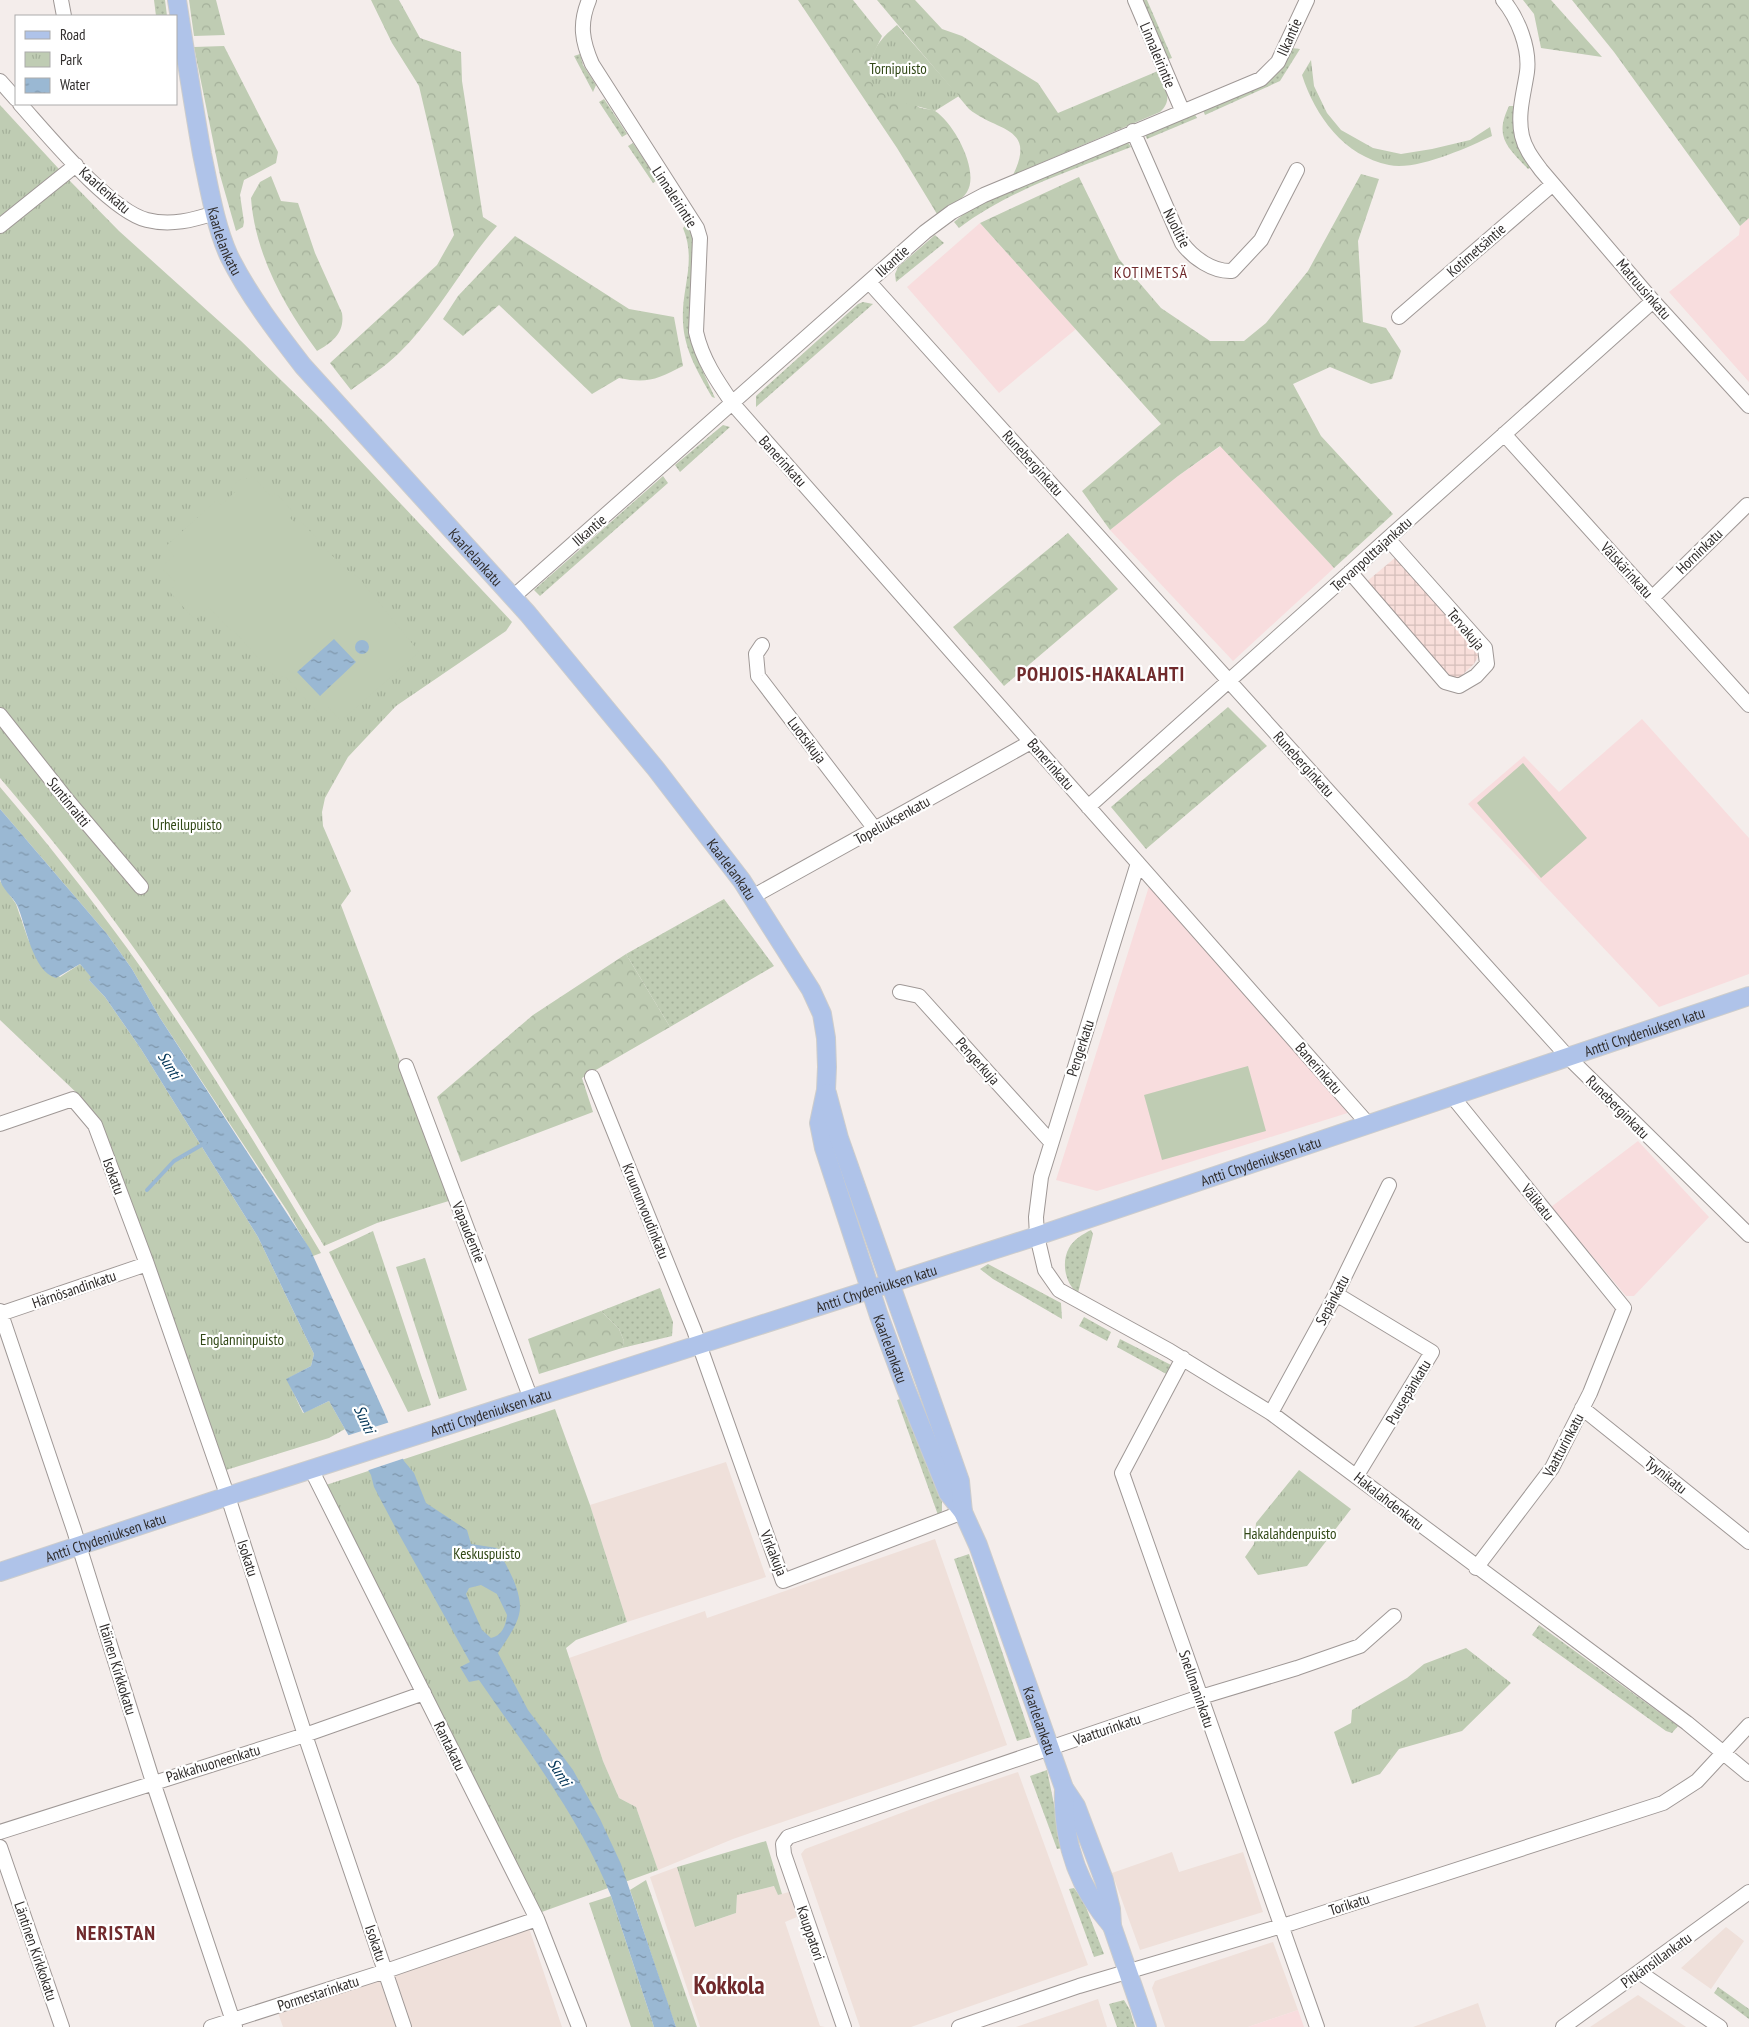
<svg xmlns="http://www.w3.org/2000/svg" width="1749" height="2027" font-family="'PT Sans Narrow',sans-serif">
  <defs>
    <pattern id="industrial-grid" width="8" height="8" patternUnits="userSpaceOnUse" patternTransform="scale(1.25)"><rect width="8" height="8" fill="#f8deda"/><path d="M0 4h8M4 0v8" fill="none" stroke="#d5bfbb"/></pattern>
    <pattern id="grass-dots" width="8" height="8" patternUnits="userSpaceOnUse" patternTransform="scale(1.25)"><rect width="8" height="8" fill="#bfccb3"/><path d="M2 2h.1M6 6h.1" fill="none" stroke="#a4b09a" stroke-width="1.8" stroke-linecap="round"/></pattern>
    <pattern id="forest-crowns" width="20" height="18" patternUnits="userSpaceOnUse" patternTransform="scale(1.25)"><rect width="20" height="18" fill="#bfccb3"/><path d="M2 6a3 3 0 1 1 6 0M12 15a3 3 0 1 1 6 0" fill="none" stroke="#a4b09a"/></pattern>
    <pattern id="park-tufts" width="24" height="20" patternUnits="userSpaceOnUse" patternTransform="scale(1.25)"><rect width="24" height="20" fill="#bfccb3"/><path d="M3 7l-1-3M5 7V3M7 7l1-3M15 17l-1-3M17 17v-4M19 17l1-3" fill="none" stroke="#a4b09a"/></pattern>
    <pattern id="water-ripples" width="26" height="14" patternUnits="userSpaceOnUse" patternTransform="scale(1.25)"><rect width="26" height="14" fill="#9ab8d3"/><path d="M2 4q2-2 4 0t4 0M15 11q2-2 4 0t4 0" fill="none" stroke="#7e96ab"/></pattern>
  </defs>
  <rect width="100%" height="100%" fill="#f4edeb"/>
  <path fill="#efe0da" d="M 726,1462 L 766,1577 L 627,1622 L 590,1505 Z
    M 935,1539 L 1007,1745 L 733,1839 L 658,1870 L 636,1807 L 619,1798 L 603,1761 L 569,1658 L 705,1611 L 707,1618 Z
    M 1018,1772 L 1088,1965 L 911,2027 L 860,2027 L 801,1854 L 805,1849 L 949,1795 Z
    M 1172,1852 L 1179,1872 L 1243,1852 L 1263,1912 L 1140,1950 L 1112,1873 Z
    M 677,1867 L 696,1927 L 736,1913 L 737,1895 L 775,1886 L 778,1895 L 789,1892 L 797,1917 L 785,1922 L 820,2026 L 825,2027 L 700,2027 L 650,1877 Z
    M 1726,1927 L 1744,1941 L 1711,1989 L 1681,1968 Z
    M 529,1928 L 562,2027 L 410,2027 L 393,1974 Z
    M 1273,1942 L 1298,2010 L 1248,2027 L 1165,2027 L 1152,1988 L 1155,1981 Z
    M 379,1978 L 396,2027 L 283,2027 L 277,2010 Z
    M 1638,1995 L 1686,2027 L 1590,2027 Z
    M 1098,1999 L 1107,2027 L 1016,2027 Z
    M 1478,2003 L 1486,2027 L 1413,2027 Z"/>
  <path fill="url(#industrial-grid)" d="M 1396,557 L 1476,648 L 1478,657 L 1474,664 L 1459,678 L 1453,679 L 1448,677 L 1365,583 Z"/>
  <path fill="#f8ddde" d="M 1749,218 L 1749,382 L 1669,292 L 1739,235 L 1740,226 Z
    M 980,223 L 1076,329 L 999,393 L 907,287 Z
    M 1221,446 L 1334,568 L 1233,661 L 1110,530 L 1178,476 Z
    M 1642,719 L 1749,838 L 1749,974 L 1659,1007 L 1468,804 L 1524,756 L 1559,792 Z
    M 1151,880 L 1354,1111 L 1097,1191 L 1056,1180 Z
    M 1638,1141 L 1709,1217 L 1634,1296 L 1626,1296 L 1551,1207 Z
    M 1298,2010 L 1304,2027 L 1248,2027 Z"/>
  <path fill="url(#grass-dots)" d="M 154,0 L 165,0 L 167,16 L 156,16 Z
    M 1141,0 L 1147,0 L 1172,58 L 1166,60 Z
    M 1292,48 L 1300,49 L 1280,81 L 1205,115 L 1203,110 L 1269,81 L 1282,69 Z
    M 580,54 L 583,65 L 596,85 L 593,92 L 574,56 Z
    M 604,99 L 627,134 L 622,137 L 599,102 Z
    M 1509,106 L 1515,106 C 1510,132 1517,146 1532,167 L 1528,169 C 1507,147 1494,137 1509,106 Z
    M 1194,113 L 1197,118 L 1147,139 L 1145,134 Z
    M 1127,141 L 1131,147 C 1073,170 1009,190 959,228 L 954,222 L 970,209 L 998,195 Z
    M 633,143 L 658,180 L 653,183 L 628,146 Z
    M 687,224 L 693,235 L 696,258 L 689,321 L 700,365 L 715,398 L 712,397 C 699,374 684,350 683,322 C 681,288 697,262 683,228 Z
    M 935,235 L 944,243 L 896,282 L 895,274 L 898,267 Z
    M 863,302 L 873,304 L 756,407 L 756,396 L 858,304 Z
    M 723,425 L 730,427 L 680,472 L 675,465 Z
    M 663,476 L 668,483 L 540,596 L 534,590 Z
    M 724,899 L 774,966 L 670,1027 L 626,954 Z
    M 1091,1230 L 1093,1234 L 1078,1293 C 1065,1284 1061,1262 1069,1248 C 1073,1240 1083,1234 1091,1230 Z
    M 988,1264 L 1061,1303 L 1062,1319 L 993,1279 L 980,1269 Z
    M 660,1288 L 673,1322 L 672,1336 L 622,1348 L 624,1341 L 619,1329 L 601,1311 Z
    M 1084,1317 L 1111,1332 L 1107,1341 L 1079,1326 Z
    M 1120,1339 L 1175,1367 L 1170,1376 L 1117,1347 Z
    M 903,1398 L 911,1411 L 942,1501 L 942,1511 L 938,1515 L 897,1400 Z
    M 969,1554 L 1031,1737 L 1017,1741 L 954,1559 Z
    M 1539,1625 L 1678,1726 L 1672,1733 L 1666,1731 L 1532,1635 Z
    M 1047,1770 L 1063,1848 L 1057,1849 L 1030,1776 Z
    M 1074,1888 L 1084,1902 L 1104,1954 L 1094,1957 L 1069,1889 Z
    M 1718,1987 L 1749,2009 L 1749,2019 L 1714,1993 Z
    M 1124,2000 L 1130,2010 L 1135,2027 L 1117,2027 L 1109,2004 Z"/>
  <path fill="url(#forest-crowns)" d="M 189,0 L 216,0 L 225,35 L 194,36 Z
    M 371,0 L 399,0 L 420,38 L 461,52 L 462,81 L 483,217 L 497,226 C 462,266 438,315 399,353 C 385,367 367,378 351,390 L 330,363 L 437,265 L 454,235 L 419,86 L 392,43 Z
    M 798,0 L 853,0 L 882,36 L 869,63 C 884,77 900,95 917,106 C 922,110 930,108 935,111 C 954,123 980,171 967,192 C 961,202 947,208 937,214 L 897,148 Z
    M 877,0 L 915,0 L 942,29 L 962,36 L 1038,83 L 1058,113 L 1158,71 C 1165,86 1174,100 1160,112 L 1013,175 C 1037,126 997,132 969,109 Z
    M 1523,0 L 1551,0 L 1602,57 L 1541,48 L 1534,14 Z
    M 1572,0 L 1749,0 L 1749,218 L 1740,226 L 1614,52 Z
    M 224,46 L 278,152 L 276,163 L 244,180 L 240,195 L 244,222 L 243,227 L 236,231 L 220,175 L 194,47 Z
    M 1361,174 L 1379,179 L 1358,241 L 1363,322 L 1386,328 L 1401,351 L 1392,379 L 1371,384 L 1330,367 L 1293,384 L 1321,436 L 1393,514 L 1334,568 L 1220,446 L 1178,476 L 1110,530 L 1082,491 L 1161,424 L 980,223 L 1079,177 L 1119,259 L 1161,308 L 1210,341 L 1244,341 L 1266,323 L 1308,271 Z
    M 271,176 L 281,201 L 298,203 L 315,253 L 342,313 C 345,332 333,342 317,351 C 284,306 255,254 251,198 L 260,182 Z
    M 515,236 L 629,309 L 674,317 L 683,366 C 657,379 648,384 619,378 L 592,394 L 499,305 L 463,336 L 443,319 L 458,296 Z
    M 1068,533 L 1118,589 L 1004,686 L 953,627 Z
    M 1228,707 L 1267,746 L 1146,849 L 1111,807 Z
    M 626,954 L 670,1027 L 582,1078 L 593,1112 L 461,1162 L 437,1097 L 533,1015 Z
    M 601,1311 L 619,1329 L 624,1341 L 622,1348 L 539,1374 L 528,1339 Z"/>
  <path fill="url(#park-tufts)" d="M 897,25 L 959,96 L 935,111 L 890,99 L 870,81 C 868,55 877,41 897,25 Z
    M 1311,60 L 1314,86 L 1327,113 L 1341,130 L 1373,148 L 1401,154 L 1432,149 L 1470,140 L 1490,127 L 1492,136 C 1467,148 1416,171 1389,165 C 1344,156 1315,116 1302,75 Z
    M 0,105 L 70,181 L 119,231 L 240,340 L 323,421 L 512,622 L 506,631 L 396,706 L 348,757 L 325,798 L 322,812 L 323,826 L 351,891 L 341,905 L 452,1200 L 377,1223 L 324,1246 C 263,1144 201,1041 131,944 C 90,886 46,832 0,778 Z
    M 0,787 C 44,839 87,893 127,948 C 197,1046 259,1149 321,1253 L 313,1256 L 288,1212 L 160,1018 L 132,969 L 107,934 L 0,809 Z
    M 0,881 L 16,904 L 28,939 L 41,965 L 60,977 L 80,964 L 92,977 L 89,980 L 105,997 L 141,1049 L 258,1237 L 314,1354 L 311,1366 L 287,1379 L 303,1413 L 329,1401 L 345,1429 L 329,1438 L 226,1470 L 98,1117 L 81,1097 L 0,1020 Z
    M 373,1231 L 431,1405 L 408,1412 L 329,1252 Z
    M 425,1258 L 467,1390 L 439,1399 L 396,1267 Z
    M 555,1409 L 590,1505 L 627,1622 L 576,1640 L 566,1648 L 603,1761 L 619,1798 L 636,1807 L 658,1870 L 539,1913 L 326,1485 Z
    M 1299,1470 L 1351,1509 L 1307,1566 L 1258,1575 L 1245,1557 L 1254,1544 L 1256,1523 Z
    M 1466,1648 L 1511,1683 L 1462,1731 L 1399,1749 L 1380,1774 L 1352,1784 L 1334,1732 L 1351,1723 L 1352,1710 L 1407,1678 L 1424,1664 Z
    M 766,1841 L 782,1894 L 778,1895 L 774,1886 L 737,1895 L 736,1913 L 695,1927 L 677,1867 Z
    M 646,1880 L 697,2027 L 676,2027 L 669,2008 L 630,1890 Z
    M 611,1896 L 654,2027 L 631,2027 L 589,1903 Z"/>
  <path fill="#bfccb3" d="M 244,476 L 248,480 L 253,476 L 271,497 L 276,493 L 294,513 L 290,518 L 296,524 L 300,520 L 317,539 L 313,543 L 320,550 L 324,547 L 343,567 L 359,578 L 419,652 L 341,721 L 328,707 L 320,715 L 284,675 L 278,680 L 234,631 L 232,632 L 209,607 L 195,620 L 169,591 L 177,584 L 161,567 L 174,556 L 166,546 L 217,500 L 221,505 L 235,492 L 231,487 Z
    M 1523,763 L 1587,838 L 1541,878 L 1477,803 Z
    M 1248,1066 L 1266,1131 L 1162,1160 L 1144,1095 Z"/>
  <path fill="url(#water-ripples)" fill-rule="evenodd" d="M 334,639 L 356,662 L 320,696 L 297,672 Z
    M355 647a7 7 0 1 1 14 0a7 7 0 1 1-14 0Z
    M 0,809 L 107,934 L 132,969 L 160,1018 L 310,1249 L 384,1412 L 404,1461 L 414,1473 L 426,1503 L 467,1530 L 471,1544 L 497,1548 C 506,1565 520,1587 520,1607 C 520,1623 506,1640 498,1653 L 528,1710 L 573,1770 L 600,1819 L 621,1864 L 676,2027 L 654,2027 L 611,1896 C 580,1818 526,1748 479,1680 L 469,1682 L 460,1667 L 470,1662 L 395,1527 L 374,1487 L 371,1475 L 329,1401 L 304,1413 L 286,1379 L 311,1366 L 314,1354 L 258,1237 L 141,1049 L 105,997 L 89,980 L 91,977 L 80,964 L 56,978 C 32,971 26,925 17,905 C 13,897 1,888 0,879 C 0,857 0,832 0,809 ZM 481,1585 L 497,1594 L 507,1615 C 506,1625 502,1636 491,1638 L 482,1630 L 466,1594 L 469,1588 Z"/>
  <path fill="#f4edeb" d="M 390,1422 L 405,1458 L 366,1471 L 346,1436 Z"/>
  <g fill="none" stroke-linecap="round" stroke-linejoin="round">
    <path stroke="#9ab8d3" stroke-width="4" d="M 147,1190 L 174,1161 L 205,1143"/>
    <g stroke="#9f9896" stroke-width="16">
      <path id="minor" d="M 61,0 L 64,16
        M 589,0 C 579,24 582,41 592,64 L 697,228 L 700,238 L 696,332 C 702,359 717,381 733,404 L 1369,1125
        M 1135,0 L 1182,110
        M 1503,0 C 1518,18 1530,48 1527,72 C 1524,93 1517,114 1522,136 C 1525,149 1533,159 1541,170 L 1653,301 L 1749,406
        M 0,81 L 16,99
        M 20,104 C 47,134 110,211 147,220 C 171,226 193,220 215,213
        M 1133,131 L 1182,243 C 1193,258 1213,272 1232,271 L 1261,240 L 1297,170
        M 0,226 L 76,165
        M 869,282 L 1568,1057 L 1749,1235
        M 1399,317 L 1553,184
        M 1504,434 L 1749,705
        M 1350,572 L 1445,682 L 1459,686 L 1476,676 L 1487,664 L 1485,648 L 1388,539
        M 513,597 L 925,232 L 952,212 L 984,195 L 1261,79 L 1278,62 L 1307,0
        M 1652,598 L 1747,505
        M 762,645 L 756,654 L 758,676 L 875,829
        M 0,715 L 68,801 L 141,887
        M 1088,807 L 1653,301
        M 1138,863 L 1041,1177 L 1036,1217 L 1037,1236 L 1045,1270 L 1059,1290 L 1170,1351 L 1271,1413 L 1687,1723 L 1749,1774
        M 752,897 L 1031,742
        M 900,992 L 919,996 L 1050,1141
        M 406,1066 L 531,1399
        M 592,1077 L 694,1330 L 783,1581 L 963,1512
        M 1452,1096 L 1624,1308 L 1590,1393 L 1552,1468 L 1476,1568
        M 0,1124 L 73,1099 L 95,1125 L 147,1264 L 231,1506 L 305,1735 L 404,2027
        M 1336,1294 L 1432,1352 L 1357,1475
        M 0,1311 L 74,1530 L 153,1782 L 235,2027
        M 0,1314 L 147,1264
        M 1183,1358 L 1122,1473 L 1317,2027
        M 1582,1408 L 1749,1542
        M 1271,1413 L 1336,1294 L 1389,1185
        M 311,1469 L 537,1919 L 579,2027
        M 0,1832 L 305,1735 L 424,1693
        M 0,1847 L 62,2027
        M 1639,1972 L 1720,2027
        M 211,2027 L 386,1971 L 537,1919
        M 844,2027 L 784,1854 L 783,1844 L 788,1837 L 1191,1700 L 1297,1668 L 1360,1646 L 1394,1616
        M 959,2027 L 1079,1986 L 1292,1923 L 1663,1803 L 1697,1781 L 1749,1725
        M 1563,2027 L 1749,1892"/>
    </g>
    <g stroke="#cdcdcc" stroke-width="20">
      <g id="major">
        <path id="s1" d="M 177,0 C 185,51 193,103 202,154 C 209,187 215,225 229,256 C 249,296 276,331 303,366 L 528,614 L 656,769 L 742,881 L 811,990 L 822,1014 L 826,1038 L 827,1067 L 826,1090 L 819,1123 L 824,1148 L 879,1316 L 906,1389 L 948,1493 L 963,1512 L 978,1545 L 1064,1788 L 1076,1806 L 1104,1880 L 1111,1909 L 1112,1926 L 1147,2027"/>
        <path d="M 827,1093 L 839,1138 L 960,1481 L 963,1512"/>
        <path id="s2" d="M 0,1572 L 228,1496 L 1037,1236 L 1749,996"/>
        <path d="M 1064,1788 C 1062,1841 1077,1886 1112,1926"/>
      </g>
    </g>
    <use href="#minor" stroke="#fff" stroke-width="14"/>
    <use href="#major" stroke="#afc3e9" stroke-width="18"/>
  </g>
  <g text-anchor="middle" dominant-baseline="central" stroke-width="4.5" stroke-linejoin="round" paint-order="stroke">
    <g font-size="15" fill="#302d2c" stroke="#fff">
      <text transform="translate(1289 37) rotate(-66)">Ilkantie</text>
      <text transform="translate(1158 55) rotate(67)">Linnaleirintie</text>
      <text transform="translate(105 190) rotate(41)">Kaarlenkatu</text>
      <text transform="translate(675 197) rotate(57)">Linnaleirintie</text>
      <text transform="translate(1177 228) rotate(63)">Nuolitie</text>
      <text stroke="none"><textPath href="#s1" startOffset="246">Kaarlelankatu</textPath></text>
      <text transform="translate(1476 250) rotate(-41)">Kotimetsäntie</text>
      <text transform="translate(892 261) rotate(-42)">Ilkantie</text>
      <text transform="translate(1644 289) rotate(49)">Matruusinkatu</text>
      <text transform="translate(783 461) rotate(48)">Banerinkatu</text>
      <text transform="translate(1033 463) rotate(48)">Runeberginkatu</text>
      <text transform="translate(589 530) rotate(-41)">Ilkantie</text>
      <text transform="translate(1699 551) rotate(-44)">Horninkatu</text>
      <text transform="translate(1371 554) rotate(-42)">Tervanpolttajankatu</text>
      <text stroke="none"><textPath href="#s1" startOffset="652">Kaarlelankatu</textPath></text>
      <text transform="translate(1627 570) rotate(48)">Välskärinkatu</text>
      <text transform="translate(1466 629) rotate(50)">Tervakuja</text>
      <text transform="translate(807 740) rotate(53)">Luotsikuja</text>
      <text transform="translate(1051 764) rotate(49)">Banerinkatu</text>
      <text transform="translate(1304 764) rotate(48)">Runeberginkatu</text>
      <text transform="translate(69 802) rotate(51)">Suntinraitti</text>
      <text transform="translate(892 820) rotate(-29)">Topeliuksenkatu</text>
      <text stroke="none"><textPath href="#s1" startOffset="1056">Kaarlelankatu</textPath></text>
      <text stroke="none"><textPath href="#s2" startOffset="1731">Antti Chydeniuksen katu</textPath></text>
      <text transform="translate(1080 1048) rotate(-72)">Pengerkatu</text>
      <text transform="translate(978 1061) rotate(48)">Pengerkuja</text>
      <text transform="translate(1319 1068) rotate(49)">Banerinkatu</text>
      <text transform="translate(1618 1107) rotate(45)">Runeberginkatu</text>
      <text stroke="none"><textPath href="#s2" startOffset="1326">Antti Chydeniuksen katu</textPath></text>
      <text transform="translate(114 1176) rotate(70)">Isokatu</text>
      <text transform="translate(1538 1202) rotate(51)">Välikatu</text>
      <text transform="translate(646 1211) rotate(68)">Kruununvoudinkatu</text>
      <text transform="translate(469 1232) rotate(68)">Vapaudentie</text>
      <text stroke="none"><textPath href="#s2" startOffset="921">Antti Chydeniuksen katu</textPath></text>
      <text transform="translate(74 1289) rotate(-19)">Härnösandinkatu</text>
      <text transform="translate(1332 1300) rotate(-62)">Sepänkatu</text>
      <text stroke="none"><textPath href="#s1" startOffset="1574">Kaarlelankatu</textPath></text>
      <text transform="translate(1408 1392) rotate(-59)">Puusepänkatu</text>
      <text stroke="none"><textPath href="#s2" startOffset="516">Antti Chydeniuksen katu</textPath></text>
      <text transform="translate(1563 1445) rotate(-62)">Vaatturinkatu</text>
      <text transform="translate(1666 1475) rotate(39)">Tyynikatu</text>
      <text transform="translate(1389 1501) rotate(38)">Hakalahdenkatu</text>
      <text stroke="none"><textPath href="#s2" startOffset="111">Antti Chydeniuksen katu</textPath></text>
      <text transform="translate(774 1553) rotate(68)">Virkakuja</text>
      <text transform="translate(248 1558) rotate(72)">Isokatu</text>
      <text transform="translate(118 1669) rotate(73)">Itäinen Kirkkokatu</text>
      <text transform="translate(1197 1689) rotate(71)">Snellmaninkatu</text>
      <text stroke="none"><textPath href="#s1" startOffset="1976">Kaarlelankatu</textPath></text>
      <text transform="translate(1107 1729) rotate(-19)">Vaatturinkatu</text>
      <text transform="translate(450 1746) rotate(64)">Rantakatu</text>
      <text transform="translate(213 1763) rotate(-17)">Pakkahuoneenkatu</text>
      <text transform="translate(1349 1904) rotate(-18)">Torikatu</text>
      <text transform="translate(811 1933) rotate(71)">Kauppatori</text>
      <text transform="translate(376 1943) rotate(71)">Isokatu</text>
      <text transform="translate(36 1951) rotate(71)">Läntinen Kirkkokatu</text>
      <text transform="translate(1656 1960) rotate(-36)">Pitkänsillankatu</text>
      <text transform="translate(318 1993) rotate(-18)">Pormestarinkatu</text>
    </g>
    <g font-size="15" fill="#314816" stroke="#fff">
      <text x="898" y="68">Tornipuisto</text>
      <text x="187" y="824">Urheilupuisto</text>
      <text x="242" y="1339">Englanninpuisto</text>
      <text x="1290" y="1533">Hakalahdenpuisto</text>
      <text x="487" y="1553">Keskuspuisto</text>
    </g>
    <g font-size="16" letter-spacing="1" fill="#702a2c" stroke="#fff">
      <text x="1151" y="272">KOTIMETSÄ</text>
    </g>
    <g font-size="16" font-style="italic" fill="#003457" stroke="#fff">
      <text transform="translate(170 1065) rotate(58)">Sunti</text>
      <text transform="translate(365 1419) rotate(65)">Sunti</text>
      <text transform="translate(560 1772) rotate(58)">Sunti</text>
    </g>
    <g font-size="20" font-weight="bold" letter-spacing="1" fill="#702a2c" stroke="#fff">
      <text x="1101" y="674">POHJOIS-HAKALAHTI</text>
      <text x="116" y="1933">NERISTAN</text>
    </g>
    <g font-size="25" font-weight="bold" fill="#702a2c" stroke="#fff">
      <text x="729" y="1985">Kokkola</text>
    </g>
  </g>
  <rect x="15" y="15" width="162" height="90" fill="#ffffff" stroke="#acabab"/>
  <rect x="25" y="31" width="25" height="8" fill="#afc3e9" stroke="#acabab"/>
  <text x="60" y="40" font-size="15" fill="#302d2c">Road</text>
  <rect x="25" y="52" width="25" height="15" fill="url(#park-tufts)" stroke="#acabab"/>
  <text x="60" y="65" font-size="15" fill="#302d2c">Park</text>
  <rect x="25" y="78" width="25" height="15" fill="url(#water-ripples)" stroke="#acabab"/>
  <text x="60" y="90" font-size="15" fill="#302d2c">Water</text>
</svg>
